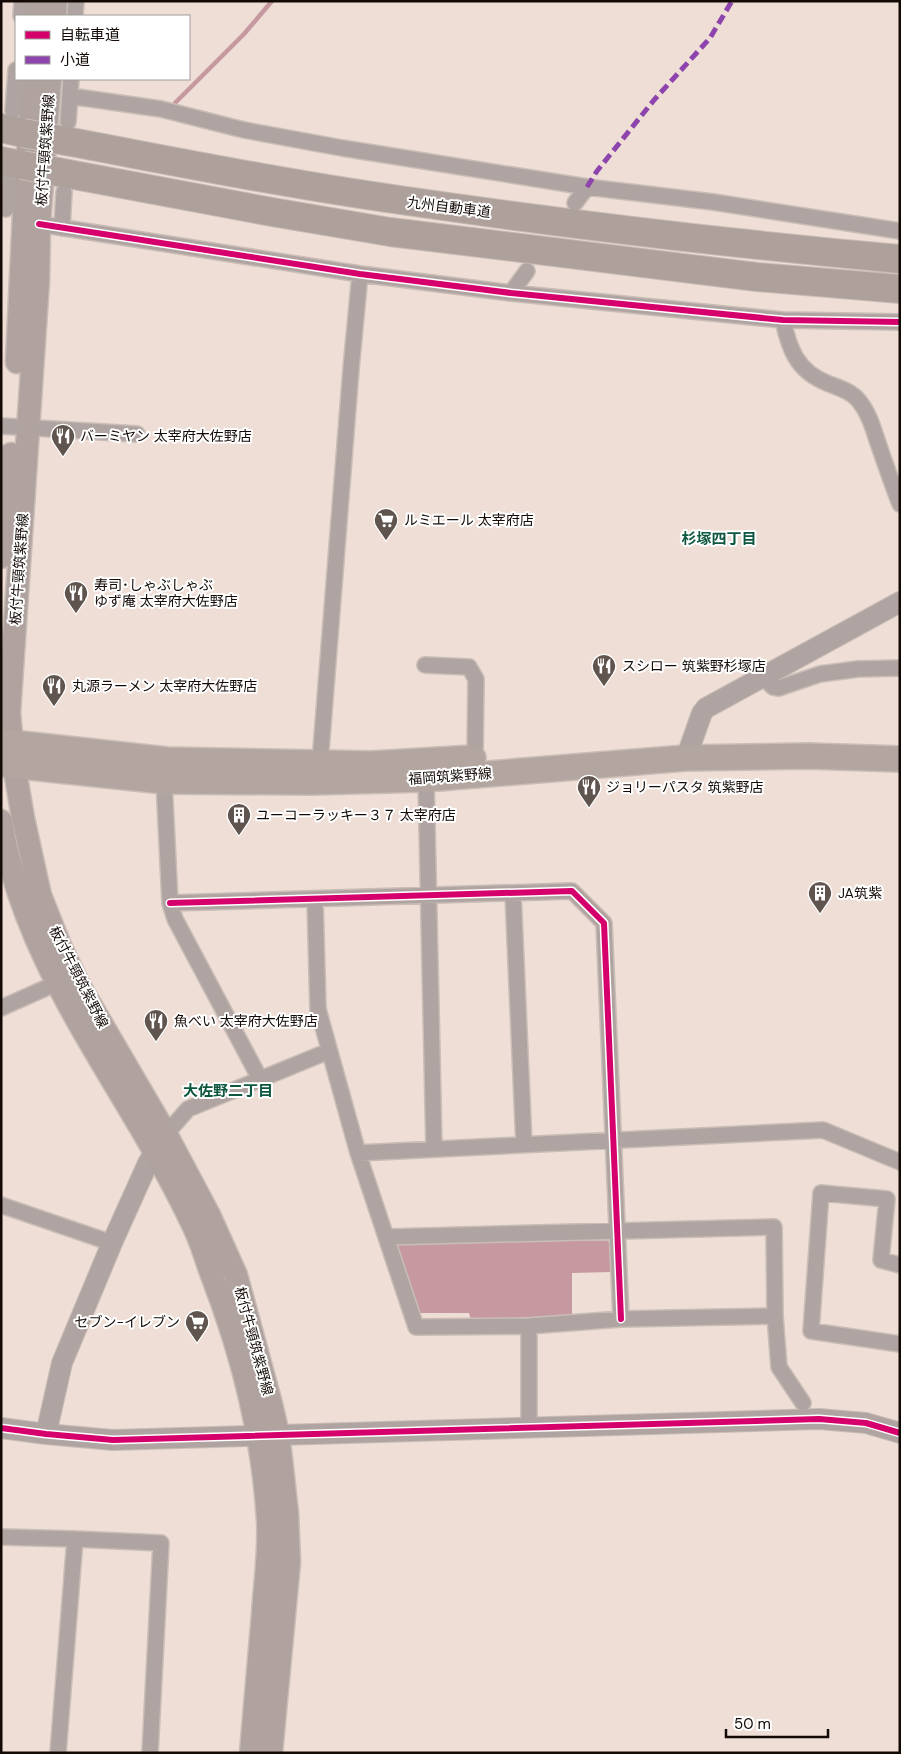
<svg xmlns="http://www.w3.org/2000/svg" width="901" height="1754" font-family="'DM Sans','Noto Sans JP',sans-serif">
  <rect width="100%" height="100%" fill="#eeded6"/>
  <path fill="#c5999f" d="M 606,1239 L 610,1243 L 611,1272 L 572,1273 L 572,1315 L 471,1320 L 469,1313 L 417,1313 L 396,1250 L 399,1244 Z"/>
  <g fill="none" stroke-linecap="round" stroke-linejoin="round">
    <path stroke="#c5999f" stroke-width="4.5" d="M 175,103 L 244,34 L 272,1"/>
    <g stroke="#c9bdb6" stroke-width="18">
      <path id="minor" d="M 21,16 L 22,1
        M 75,16 L 76,1
        M 70,96 L 161,109 L 244,130 L 342,148 L 587,187 L 713,202 L 900,231
        M 13,111 L 16,70
        M 68,122 L 71,79
        M 575,203 L 587,187
        M 6,209 L 8,182
        M 39,224 L 360,274 L 511,293 L 783,320 L 900,322
        M 62,228 L 64,192
        M 511,293 L 527,271
        M 783,320 C 789,349 797,371 827,383 C 839,388 851,391 859,401 C 869,413 873,428 878,443 C 885,463 892,484 900,504
        M 1,426 L 137,434
        M 425,665 L 469,667 L 476,679 L 475,758
        M 763,677 L 773,687 L 779,688 L 820,674 L 858,669 L 900,668
        M 321,750 L 351,369 L 360,274
        M 426,779 L 434,1149
        M 164,781 L 170,903 L 175,919 L 260,1079
        M 513,893 L 524,1145
        M 315,899 L 318,1009 L 358,1153 L 416,1327 L 529,1326 L 621,1319 L 775,1316
        M 170,903 L 572,891 L 604,923 L 621,1319
        M 1,1008 L 57,983
        M 166,1134 L 188,1109 L 329,1051
        M 358,1153 L 823,1130 L 900,1162
        M 1,1205 L 112,1243
        M 387,1237 L 774,1227 L 775,1316 L 779,1367 L 803,1403
        M 900,1265 L 881,1260 L 887,1199 L 821,1193 L 811,1331 L 900,1344
        M 529,1427 L 529,1326
        M 1,1537 L 75,1539 L 161,1543 L 150,1753
        M 58,1753 L 75,1539"/>
    </g>
    <g stroke="#c9bdb6" stroke-width="22">
      <path id="tertiary" d="M 686,758 L 702,713 L 706,708 L 900,602
        M 1,1428 L 46,1434 L 113,1440 L 819,1419 L 866,1423 L 900,1433
        M 46,1434 L 62,1363 L 112,1243 L 148,1163 L 162,1140"/>
    </g>
    <g stroke="#c9bdb6" stroke-width="25">
      <path id="secondary" d="M 38,16 L 39,1
        M 55,16 L 56,1
        M 50,79 L 39,224 L 38,281 L 9,713 L 14,765 L 23,818 L 40,895 L 61,948 L 80,987 L 166,1134 L 209,1215 L 236,1275 L 271,1404 L 278,1434 L 282,1468 L 287,1513 L 289,1562 L 271,1753
        M 17,362 L 24,212 L 33,79
        M 1,557 L 11,454
        M 1,821 C 24,970 129,1089 192,1223 C 201,1240 206,1260 213,1278 C 243,1356 263,1436 268,1520 C 270,1551 265,1583 263,1614 C 259,1660 255,1706 251,1753"/>
    </g>
    <g stroke="#c9bdb6" stroke-width="28">
      <path id="primary" d="M 1,744 L 12,743 L 167,760 L 372,764 L 473,758
        M 1,764 L 164,781 L 311,782 L 426,779 L 686,758 L 808,756 L 900,759"/>
    </g>
    <g stroke="#c9bdb6" stroke-width="30">
      <path id="motorway" d="M 1,128 L 23,133
        M 60,140 C 173,161 286,184 400,200 C 566,224 733,244 900,259
        M 1,161 L 22,165
        M 58,172 L 272,212 L 390,232 L 757,277 L 900,289"/>
    </g>
    <use href="#minor" stroke="#afa4a1" stroke-width="15"/>
    <use href="#tertiary" stroke="#afa4a1" stroke-width="20"/>
    <use href="#secondary" stroke="#afa29f" stroke-width="22"/>
    <use href="#primary" stroke="#b3a6a1" stroke-width="25"/>
    <use href="#motorway" stroke="#aea19c" stroke-width="28"/>
    <g stroke="#c9bdb6" stroke-width="30" stroke-linecap="butt">
      <path id="motorway-bridge" d="M 23,133 L 60,140
        M 22,165 L 58,172"/>
    </g>
    <use href="#motorway-bridge" stroke="#aea19c" stroke-width="28"/>
    <path stroke="#8e44ad" stroke-width="5" stroke-dasharray="10 5" stroke-linecap="butt" d="M 587,187 L 597,171 L 654,100 L 710,38 L 732,1"/>
    <g stroke="#fff" stroke-width="9">
      <path id="cycleway" d="M 39,224 L 360,274 L 511,293 L 783,320 L 900,322
        M 170,903 L 572,891 L 604,923 L 621,1319
        M 1,1428 L 46,1434 L 113,1440 L 819,1419 L 866,1423 L 900,1433"/>
    </g>
    <use href="#cycleway" stroke="#d6006c" stroke-width="6"/>
  </g>
  <defs>
    <g id="restaurant-pin" transform="scale(1.25)"><path d="M0 17L-7.5 6A9.5 9.5 0 1 1 7.5 6Z" fill="#60544e" stroke="#fff"/><path d="M-5-6h1v4h1v-4h1v4h1v-4h1v5L-1.5 .5V6h-2V.5L-5-1ZM5-6V6H3V1.5H1.5Q1.5-4 5-6Z" fill="#fff"/></g>
    <g id="supermarket-pin" transform="scale(1.25)"><path d="M0 17L-7.5 6A9.5 9.5 0 1 1 7.5 6Z" fill="#60544e" stroke="#fff"/><path d="M-6-5.5h2.5l.6 2H6L4.5 2H-2.5L-4.4-4H-6ZM-1.5 3.2a1.3 1.3 0 1 0 .1 0ZM3 3.2a1.3 1.3 0 1 0 .1 0Z" fill="#fff"/></g>
    <g id="building-pin" transform="scale(1.25)"><path d="M0 17L-7.5 6A9.5 9.5 0 1 1 7.5 6Z" fill="#60544e" stroke="#fff"/><path d="M-4-6H4V6H1V3H-1V6H-4ZM-2.5-4.3h1.7v1.8h-1.7ZM.8-4.3h1.7v1.8H.8ZM-2.5-1h1.7V.8h-1.7ZM.8-1h1.7V.8H.8Z" fill="#fff"/></g>
  </defs>
  <g fill-rule="evenodd">
    <use href="#restaurant-pin" x="63" y="436"/>
    <use href="#supermarket-pin" x="386" y="520"/>
    <use href="#restaurant-pin" x="76" y="593"/>
    <use href="#restaurant-pin" x="604" y="666"/>
    <use href="#restaurant-pin" x="54" y="686"/>
    <use href="#restaurant-pin" x="589" y="787"/>
    <use href="#building-pin" x="239" y="815"/>
    <use href="#building-pin" x="820" y="893"/>
    <use href="#restaurant-pin" x="156" y="1021"/>
    <use href="#supermarket-pin" x="197" y="1322"/>
  </g>
  <g text-anchor="middle" dominant-baseline="central" stroke-width="4" stroke-linejoin="round" paint-order="stroke">
    <g font-size="14" fill="#130a05" stroke="#fff">
      <text transform="translate(45 150) rotate(-86)">板付牛頸筑紫野線</text>
      <text transform="translate(449 207) rotate(7)">九州自動車道</text>
      <text transform="translate(19 569) rotate(-86)">板付牛頸筑紫野線</text>
      <text transform="translate(450 776) rotate(-4)">福岡筑紫野線</text>
      <text transform="translate(79 977) rotate(63)">板付牛頸筑紫野線</text>
      <text transform="translate(254 1341) rotate(75)">板付牛頸筑紫野線</text>
    </g>
    <g font-size="14" fill="#130a05" stroke="#fff" text-anchor="start">
      <text x="80" y="436">バーミヤン 太宰府大佐野店</text>
      <text x="404" y="520">ルミエール 太宰府店</text>
      <text x="94" y="585">寿司･しゃぶしゃぶ<tspan x="94" dy="16">ゆず庵 太宰府大佐野店</tspan></text>
      <text x="622" y="666">スシロー 筑紫野杉塚店</text>
      <text x="72" y="686">丸源ラーメン 太宰府大佐野店</text>
      <text x="606" y="787">ジョリーパスタ 筑紫野店</text>
      <text x="256" y="815">ユーコーラッキー３７ 太宰府店</text>
      <text x="838" y="893">JA筑紫</text>
      <text x="174" y="1021">魚べい 太宰府大佐野店</text>
      <text x="180" y="1322" text-anchor="end">セブン-イレブン</text>
    </g>
    <g font-size="15" font-weight="bold" fill="#0e573f" stroke="#fff">
      <text x="719" y="539">杉塚四丁目</text>
      <text x="228" y="1091">大佐野二丁目</text>
    </g>
  </g>
  <rect width="901" height="1754" fill="none" stroke="#130a05" stroke-width="5"/>
  <rect x="15" y="15" width="175" height="65" fill="#ffffff" stroke="#a19d9b"/>
  <rect x="25" y="31" width="25" height="8" fill="#d6006c" stroke="#a19d9b"/>
  <text x="60" y="40" font-size="15" fill="#130a05">自転車道</text>
  <rect x="25" y="56" width="25" height="8" fill="#8e44ad" stroke="#a19d9b"/>
  <text x="60" y="65" font-size="15" fill="#130a05">小道</text>
  <path d="M726 1729v8h102v-8" fill="none" stroke="#130a05" stroke-width="2.5"/>
  <text x="734" y="1729" font-size="15" fill="#130a05" stroke="#ffffff" stroke-width="4" paint-order="stroke">50 m</text>
</svg>
